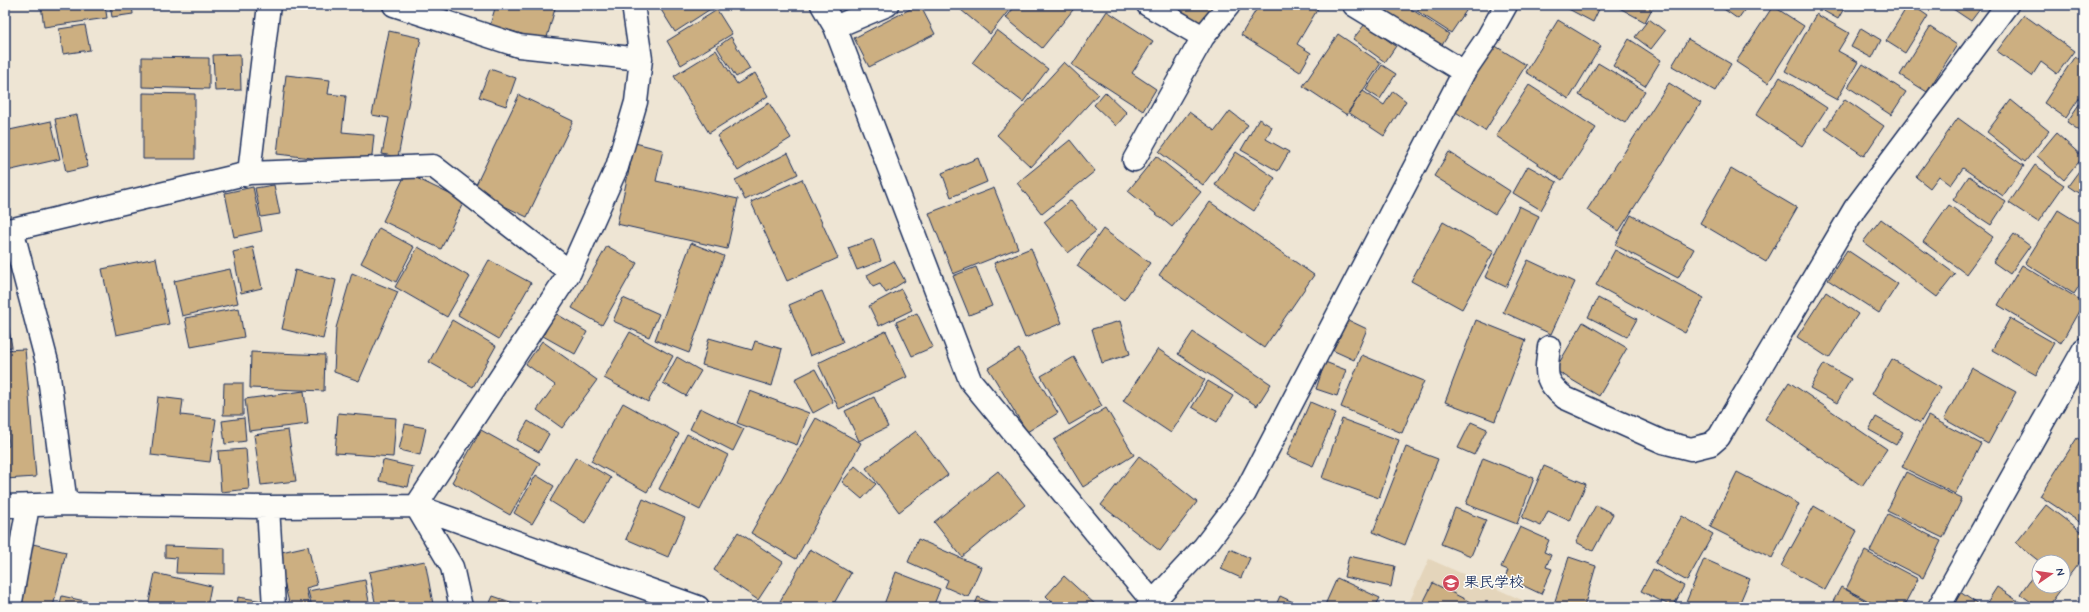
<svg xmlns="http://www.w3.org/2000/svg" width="2089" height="612" font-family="Mynerve,'LXGW WenKai TC',sans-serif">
  <rect width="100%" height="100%" fill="#eee5d4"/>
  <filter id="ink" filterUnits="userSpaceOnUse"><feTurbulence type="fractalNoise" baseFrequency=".025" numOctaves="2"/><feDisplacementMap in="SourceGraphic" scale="8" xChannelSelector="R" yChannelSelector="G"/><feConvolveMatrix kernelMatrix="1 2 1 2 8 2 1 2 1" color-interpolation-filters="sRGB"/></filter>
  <g filter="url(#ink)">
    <path fill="#e4d5bb" d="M 1429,559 L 1538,607 L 1407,607 Z"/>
    <path fill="#ccaf81" stroke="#1b2f5e" d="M 41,5 L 105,5 L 107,18 L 44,27 Z
      M 110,5 L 132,5 L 133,14 L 112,17 Z
      M 496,5 L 556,5 L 546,41 L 490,25 Z
      M 658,5 L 714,5 L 715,6 L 675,32 Z
      M 918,5 L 920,5 L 935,34 L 869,67 L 854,38 Z
      M 955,5 L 1013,5 L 990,34 Z
      M 1016,5 L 1077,5 L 1042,48 L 1006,18 Z
      M 1176,5 L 1207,5 L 1212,7 L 1200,30 L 1171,16 Z
      M 1259,5 L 1320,5 L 1297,44 L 1311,53 L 1300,72 L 1241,35 Z
      M 1391,5 L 1405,5 L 1449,34 L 1439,50 L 1385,15 Z
      M 1421,5 L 1470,5 L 1451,33 L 1417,11 Z
      M 1561,5 L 1601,5 L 1593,22 Z
      M 1614,5 L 1654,5 L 1645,22 Z
      M 1718,5 L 1748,5 L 1738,19 Z
      M 1813,5 L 1846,5 L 1838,19 Z
      M 1908,5 L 1912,5 L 1928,16 L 1905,53 L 1886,41 Z
      M 1947,5 L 1983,5 L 1971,21 Z
      M 1773,6 L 1804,26 L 1768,83 L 1736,62 Z
      M 717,10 L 732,34 L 681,65 L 667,41 Z
      M 1107,11 L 1153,41 L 1132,73 L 1156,89 L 1143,111 L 1072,65 Z
      M 1816,14 L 1849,33 L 1838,51 L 1858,62 L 1837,100 L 1785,71 Z
      M 2024,15 L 2074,51 L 2057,74 L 2041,62 L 2032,76 L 1997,51 Z
      M 1649,19 L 1665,31 L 1651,49 L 1635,37 Z
      M 1558,20 L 1601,46 L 1569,99 L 1526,72 Z
      M 1365,24 L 1396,46 L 1385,62 L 1353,39 Z
      M 85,25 L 90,50 L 63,54 L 59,29 Z
      M 1930,27 L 1957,45 L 1927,92 L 1900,75 Z
      M 1861,28 L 1881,40 L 1872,58 L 1851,47 Z
      M 997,30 L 1048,69 L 1023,102 L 972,63 Z
      M 389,31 L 421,38 L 398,157 L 382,154 L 389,118 L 372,115 Z
      M 1338,34 L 1381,63 L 1347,115 L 1303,86 Z
      M 731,37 L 750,69 L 736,77 L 717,47 Z
      M 1629,39 L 1661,60 L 1645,86 L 1613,66 Z
      M 1688,39 L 1731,64 L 1715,91 L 1672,66 Z
      M 1489,42 L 1526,65 L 1485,131 L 1448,107 Z
      M 716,50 L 737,84 L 755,73 L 768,96 L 709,133 L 674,76 Z
      M 240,54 L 241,90 L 215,91 L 213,55 Z
      M 2075,56 L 2084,62 L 2084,91 L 2066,118 L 2044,103 Z
      M 142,57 L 209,58 L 209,89 L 142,87 Z
      M 1064,62 L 1098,94 L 1031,167 L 997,135 Z
      M 1598,63 L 1645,91 L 1625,123 L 1579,95 Z
      M 1863,64 L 1906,92 L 1891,115 L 1848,87 Z
      M 1382,65 L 1396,74 L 1380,99 L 1366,90 Z
      M 490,69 L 516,78 L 506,106 L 479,97 Z
      M 286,75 L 330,80 L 328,94 L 346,96 L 342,132 L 374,135 L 371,165 L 277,154 Z
      M 1780,77 L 1827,108 L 1802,146 L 1756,115 Z
      M 1669,83 L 1701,103 L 1619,231 L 1587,210 Z
      M 1529,85 L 1596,128 L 1562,180 L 1496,136 Z
      M 1363,91 L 1384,105 L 1393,91 L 1406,101 L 1384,136 L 1348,112 Z
      M 1105,92 L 1127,113 L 1116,126 L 1094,105 Z
      M 143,93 L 195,94 L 195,159 L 143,159 Z
      M 519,95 L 573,121 L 527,217 L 473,191 Z
      M 2084,97 L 2084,134 L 2067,122 Z
      M 1845,99 L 1884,126 L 1864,156 L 1825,129 Z
      M 2011,100 L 2049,131 L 2025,162 L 1987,132 Z
      M 769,103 L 791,138 L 738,171 L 717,136 Z
      M 1230,111 L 1248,125 L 1203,185 L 1159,152 L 1189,112 L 1215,131 Z
      M 77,115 L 88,167 L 66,172 L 55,119 Z
      M 1958,118 L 2024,166 L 2003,196 L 1963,168 L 1951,185 L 1939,176 L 1930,188 L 1916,177 Z
      M 1259,119 L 1272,127 L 1266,139 L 1289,152 L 1278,171 L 1241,150 Z
      M 51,121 L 60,159 L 7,171 L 5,162 L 5,131 Z
      M 2056,133 L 2083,157 L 2064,180 L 2037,156 Z
      M 1070,140 L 1095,171 L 1042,214 L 1017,183 Z
      M 635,143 L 663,150 L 656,181 L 738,199 L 727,249 L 617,224 Z
      M 1236,152 L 1275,178 L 1254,211 L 1215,185 Z
      M 1449,152 L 1510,191 L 1495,214 L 1434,176 Z
      M 788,153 L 798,174 L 745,200 L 735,180 Z
      M 1156,156 L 1201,192 L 1172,227 L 1128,191 Z
      M 978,158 L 987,182 L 951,197 L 942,173 Z
      M 2084,164 L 2084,197 L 2068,186 Z
      M 2035,165 L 2064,185 L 2038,222 L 2009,203 Z
      M 1528,166 L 1557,182 L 1541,210 L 1513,193 Z
      M 1731,169 L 1797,208 L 1766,262 L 1700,223 Z
      M 406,173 L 464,201 L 441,249 L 383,221 Z
      M 1969,176 L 2006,202 L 1991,225 L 1953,200 Z
      M 802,179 L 838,258 L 787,281 L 751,202 Z
      M 274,185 L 280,214 L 261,217 L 255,188 Z
      M 253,187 L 262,231 L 234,237 L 225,193 Z
      M 994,188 L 1018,248 L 953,274 L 929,213 Z
      M 1071,200 L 1096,231 L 1068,253 L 1044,222 Z
      M 1210,202 L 1314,275 L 1264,348 L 1159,275 Z
      M 1949,205 L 1993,237 L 1966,274 L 1923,242 Z
      M 1519,206 L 1539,216 L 1506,287 L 1485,277 Z
      M 2058,210 L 2084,226 L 2084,278 L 2074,294 L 2025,263 Z
      M 1631,215 L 1694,249 L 1678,278 L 1615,245 Z
      M 1881,219 L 1955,274 L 1937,297 L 1863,242 Z
      M 1443,222 L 1494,251 L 1462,309 L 1411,281 Z
      M 379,228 L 414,247 L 396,282 L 361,263 Z
      M 1103,229 L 1150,263 L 1124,300 L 1077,266 Z
      M 2014,234 L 2030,246 L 2010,274 L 1993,262 Z
      M 873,239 L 881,261 L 857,270 L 848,248 Z
      M 691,243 L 724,256 L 689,353 L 655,340 Z
      M 607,246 L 637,263 L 602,325 L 572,308 Z
      M 253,247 L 262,288 L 241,293 L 233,252 Z
      M 418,247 L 470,277 L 447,317 L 395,287 Z
      M 1031,248 L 1062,323 L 1025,338 L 994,263 Z
      M 1615,250 L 1704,298 L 1685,333 L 1596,285 Z
      M 1847,250 L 1898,284 L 1879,313 L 1828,280 Z
      M 156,258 L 169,324 L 116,335 L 102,269 Z
      M 489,260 L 531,283 L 499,339 L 458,315 Z
      M 1528,260 L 1575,282 L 1551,334 L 1503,312 Z
      M 894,261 L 905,281 L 886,293 L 880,284 L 873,287 L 867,275 Z
      M 2022,265 L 2084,302 L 2061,343 L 1998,305 Z
      M 976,267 L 992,306 L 969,315 L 953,276 Z
      M 230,269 L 238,303 L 182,316 L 174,281 Z
      M 295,270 L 336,280 L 323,339 L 282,329 Z
      M 352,273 L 398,292 L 359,381 L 334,372 L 336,328 Z
      M 901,289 L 912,310 L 879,326 L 869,306 Z
      M 822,291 L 843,342 L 810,356 L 789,305 Z
      M 1826,292 L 1858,314 L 1829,358 L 1797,337 Z
      M 623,298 L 659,314 L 649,337 L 613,321 Z
      M 1598,298 L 1637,319 L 1627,337 L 1588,317 Z
      M 5,306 L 12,347 L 5,348 Z
      M 239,308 L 244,337 L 191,347 L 185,318 Z
      M 555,313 L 587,332 L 575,354 L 543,336 Z
      M 917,313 L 933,347 L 912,356 L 896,322 Z
      M 2010,318 L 2054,343 L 2036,375 L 1992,350 Z
      M 1346,319 L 1367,329 L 1354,360 L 1332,350 Z
      M 452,320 L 496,346 L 473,387 L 429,362 Z
      M 1476,320 L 1526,340 L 1495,421 L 1445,402 Z
      M 1120,321 L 1130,354 L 1102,363 L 1092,329 Z
      M 1583,322 L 1627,348 L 1599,396 L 1555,370 Z
      M 886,331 L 907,377 L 839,409 L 818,363 Z
      M 630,332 L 673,356 L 648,402 L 604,378 Z
      M 1193,332 L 1271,384 L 1257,406 L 1178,354 Z
      M 709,338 L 752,350 L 755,341 L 782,349 L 772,386 L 702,365 Z
      M 542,341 L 597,380 L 562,428 L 537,410 L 555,385 L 526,364 Z
      M 25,349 L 36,477 L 5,479 L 5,447 L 9,446 L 5,397 L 5,350 Z
      M 1019,349 L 1058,413 L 1027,432 L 988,368 Z
      M 1158,349 L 1205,380 L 1171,433 L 1123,401 Z
      M 251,352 L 325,355 L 324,391 L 250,388 Z
      M 1362,355 L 1424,381 L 1402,433 L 1341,407 Z
      M 677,357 L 701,371 L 686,396 L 663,383 Z
      M 1074,357 L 1102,406 L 1069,425 L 1041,376 Z
      M 1892,359 L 1941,388 L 1920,423 L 1872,394 Z
      M 1325,362 L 1346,370 L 1337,396 L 1316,389 Z
      M 1824,364 L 1851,379 L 1837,403 L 1810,388 Z
      M 1972,368 L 2016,392 L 1988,444 L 1944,419 Z
      M 815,369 L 833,402 L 813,413 L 795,379 Z
      M 1208,381 L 1233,396 L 1217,422 L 1192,407 Z
      M 1789,382 L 1887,449 L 1862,486 L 1765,419 Z
      M 224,383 L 243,383 L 243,415 L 223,415 Z
      M 304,391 L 308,424 L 249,431 L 245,399 Z
      M 750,391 L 809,413 L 797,445 L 737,423 Z
      M 158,397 L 183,400 L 181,415 L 216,419 L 210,462 L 151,455 Z
      M 874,397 L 888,427 L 859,441 L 845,411 Z
      M 1310,402 L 1336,413 L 1313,466 L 1287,455 Z
      M 623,403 L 679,434 L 647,492 L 591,461 Z
      M 700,408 L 744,429 L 733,451 L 690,429 Z
      M 1106,408 L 1134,455 L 1083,487 L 1054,440 Z
      M 338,413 L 396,418 L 393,457 L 335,453 Z
      M 1928,416 L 1981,444 L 1955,494 L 1902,467 Z
      M 1876,417 L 1903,432 L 1896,445 L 1869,430 Z
      M 244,418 L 246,441 L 225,444 L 222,421 Z
      M 816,418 L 861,443 L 796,559 L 751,533 Z
      M 1342,419 L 1399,440 L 1379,498 L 1322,478 Z
      M 528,421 L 549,434 L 539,452 L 517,440 Z
      M 1471,422 L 1487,429 L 1474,455 L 1458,448 Z
      M 405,424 L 426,428 L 420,455 L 399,450 Z
      M 288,430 L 296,481 L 261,485 L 254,435 Z
      M 481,430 L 540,463 L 510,515 L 452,482 Z
      M 916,431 L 948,475 L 899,512 L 866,468 Z
      M 687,434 L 728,455 L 700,510 L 659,489 Z
      M 2077,438 L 2084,442 L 2084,525 L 2040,496 Z
      M 1406,447 L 1438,459 L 1405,545 L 1373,532 Z
      M 246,449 L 249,489 L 221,492 L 218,451 Z
      M 1139,456 L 1197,502 L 1160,551 L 1101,505 Z
      M 576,457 L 611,478 L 585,523 L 550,501 Z
      M 1483,458 L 1534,478 L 1517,524 L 1466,504 Z
      M 383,460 L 413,467 L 408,487 L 379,481 Z
      M 855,466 L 876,484 L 862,499 L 842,482 Z
      M 1544,466 L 1586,484 L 1570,521 L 1548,511 L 1541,526 L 1522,518 Z
      M 998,471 L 1025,505 L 962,557 L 934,522 Z
      M 1737,472 L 1799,504 L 1772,558 L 1710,527 Z
      M 1906,472 L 1962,499 L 1943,538 L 1887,511 Z
      M 536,475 L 554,486 L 532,524 L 514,513 Z
      M 643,499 L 685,518 L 668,557 L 626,539 Z
      M 1596,505 L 1613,514 L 1593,551 L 1576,542 Z
      M 2046,505 L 2084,534 L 2084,556 L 2065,581 L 2063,580 L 2063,562 L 2040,562 L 2016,543 Z
      M 1814,506 L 1857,531 L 1825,590 L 1781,566 Z
      M 1455,508 L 1486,520 L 1471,556 L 1441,544 Z
      M 1888,514 L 1941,541 L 1923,578 L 1870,551 Z
      M 1682,516 L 1713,534 L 1687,581 L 1655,563 Z
      M 1520,527 L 1549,540 L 1544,552 L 1551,555 L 1546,567 L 1552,569 L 1541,594 L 1505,577 L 1508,570 L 1501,567 Z
      M 738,532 L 783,562 L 758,600 L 714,570 Z
      M 918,539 L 981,567 L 968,597 L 945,587 L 948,580 L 908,562 Z
      M 33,544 L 66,552 L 53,607 L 19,607 Z
      M 165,546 L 225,548 L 225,574 L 176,573 L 177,558 L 165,557 Z
      M 308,546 L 317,585 L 306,588 L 310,607 L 290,607 L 277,553 Z
      M 810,549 L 851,573 L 832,607 L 790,607 L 780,601 Z
      M 1230,549 L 1250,558 L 1241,578 L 1221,569 Z
      M 1865,551 L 1918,579 L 1903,607 L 1880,607 L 1846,589 Z
      M 1349,556 L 1395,566 L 1391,587 L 1344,577 Z
      M 1569,557 L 1596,566 L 1584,607 L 1564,607 L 1554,604 Z
      M 1704,559 L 1750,579 L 1738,607 L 1684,607 Z
      M 425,561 L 433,604 L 416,607 L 376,607 L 369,572 Z
      M 2039,567 L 2039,586 L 2064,585 L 2048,607 L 2038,607 L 2020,594 Z
      M 1653,569 L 1684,586 L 1673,607 L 1641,591 Z
      M 896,572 L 940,589 L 933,607 L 883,607 Z
      M 155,573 L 211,586 L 207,607 L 148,607 Z
      M 1064,576 L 1097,606 L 1096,607 L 1057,607 L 1046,596 Z
      M 1337,578 L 1380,598 L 1375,607 L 1324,607 Z
      M 365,580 L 370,607 L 312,607 L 308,591 Z
      M 1433,583 L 1480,607 L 1421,607 Z
      M 1841,587 L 1877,607 L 1830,607 Z
      M 1997,587 L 2027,607 L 1984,607 Z
      M 1960,592 L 1982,607 L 1950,607 Z
      M 62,596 L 112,607 L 59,607 Z
      M 493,596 L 519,605 L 519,607 L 488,607 Z
      M 1280,596 L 1304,607 L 1275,607 Z
      M 238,597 L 264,601 L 264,607 L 237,607 Z
      M 978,597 L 1000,607 L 974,607 Z"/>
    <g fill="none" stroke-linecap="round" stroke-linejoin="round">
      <g stroke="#1b2f5e" stroke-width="25">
        <path id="minor" d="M 394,5 L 519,46 L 641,59
          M 822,5 L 835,27 L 970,380 L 1152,601
          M 1148,5 L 1203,37
          M 1354,5 L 1464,72
          M 835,27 L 887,5
          M 1134,160 L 1203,37 L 1229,5
          M 249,173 L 269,5
          M 12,229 L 47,362 L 66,504
          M 5,231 L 249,173 L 433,166 L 570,272
          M 1549,347 C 1546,374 1543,380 1565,398 L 1663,442 L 1691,449 L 1711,444 L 1719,437 L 1855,208 L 2007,5
          M 5,506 L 66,504 L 268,507 L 416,506 L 698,607
          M 268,507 L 274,607
          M 10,607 L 28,506
          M 461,607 L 452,567 L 416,506 L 570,272 L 617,167 L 636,102 L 641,59 L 633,5
          M 1148,607 L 1204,547 L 1245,493 L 1464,72 L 1488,37 L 1506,5
          M 1939,607 L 2084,349"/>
      </g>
      <use href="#minor" stroke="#fdfcf7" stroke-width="22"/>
    </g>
  </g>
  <defs>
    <g id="school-disc" transform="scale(0.9)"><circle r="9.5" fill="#d1495b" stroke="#fdfcf7"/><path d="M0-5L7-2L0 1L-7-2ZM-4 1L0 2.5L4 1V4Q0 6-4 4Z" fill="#fff"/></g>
  </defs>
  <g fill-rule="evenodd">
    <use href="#school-disc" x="1451" y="583"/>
  </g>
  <g text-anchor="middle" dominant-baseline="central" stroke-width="3" stroke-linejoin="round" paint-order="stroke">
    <g font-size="15" fill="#1b2f5e" stroke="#fdfcf7" text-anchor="start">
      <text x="1464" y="583">果民学校</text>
    </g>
  </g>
  <rect width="2089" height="612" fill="none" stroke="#fdfcf7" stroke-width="20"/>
  <rect x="10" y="10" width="2069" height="592" fill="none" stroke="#1b2f5e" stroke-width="1.5" filter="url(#ink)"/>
  <g transform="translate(2051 574) rotate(77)"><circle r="19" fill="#fdfcf7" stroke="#a3aaba"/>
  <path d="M0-3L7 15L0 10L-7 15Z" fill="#d1495b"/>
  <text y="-6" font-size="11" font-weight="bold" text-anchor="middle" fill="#1b2f5e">N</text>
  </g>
</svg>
